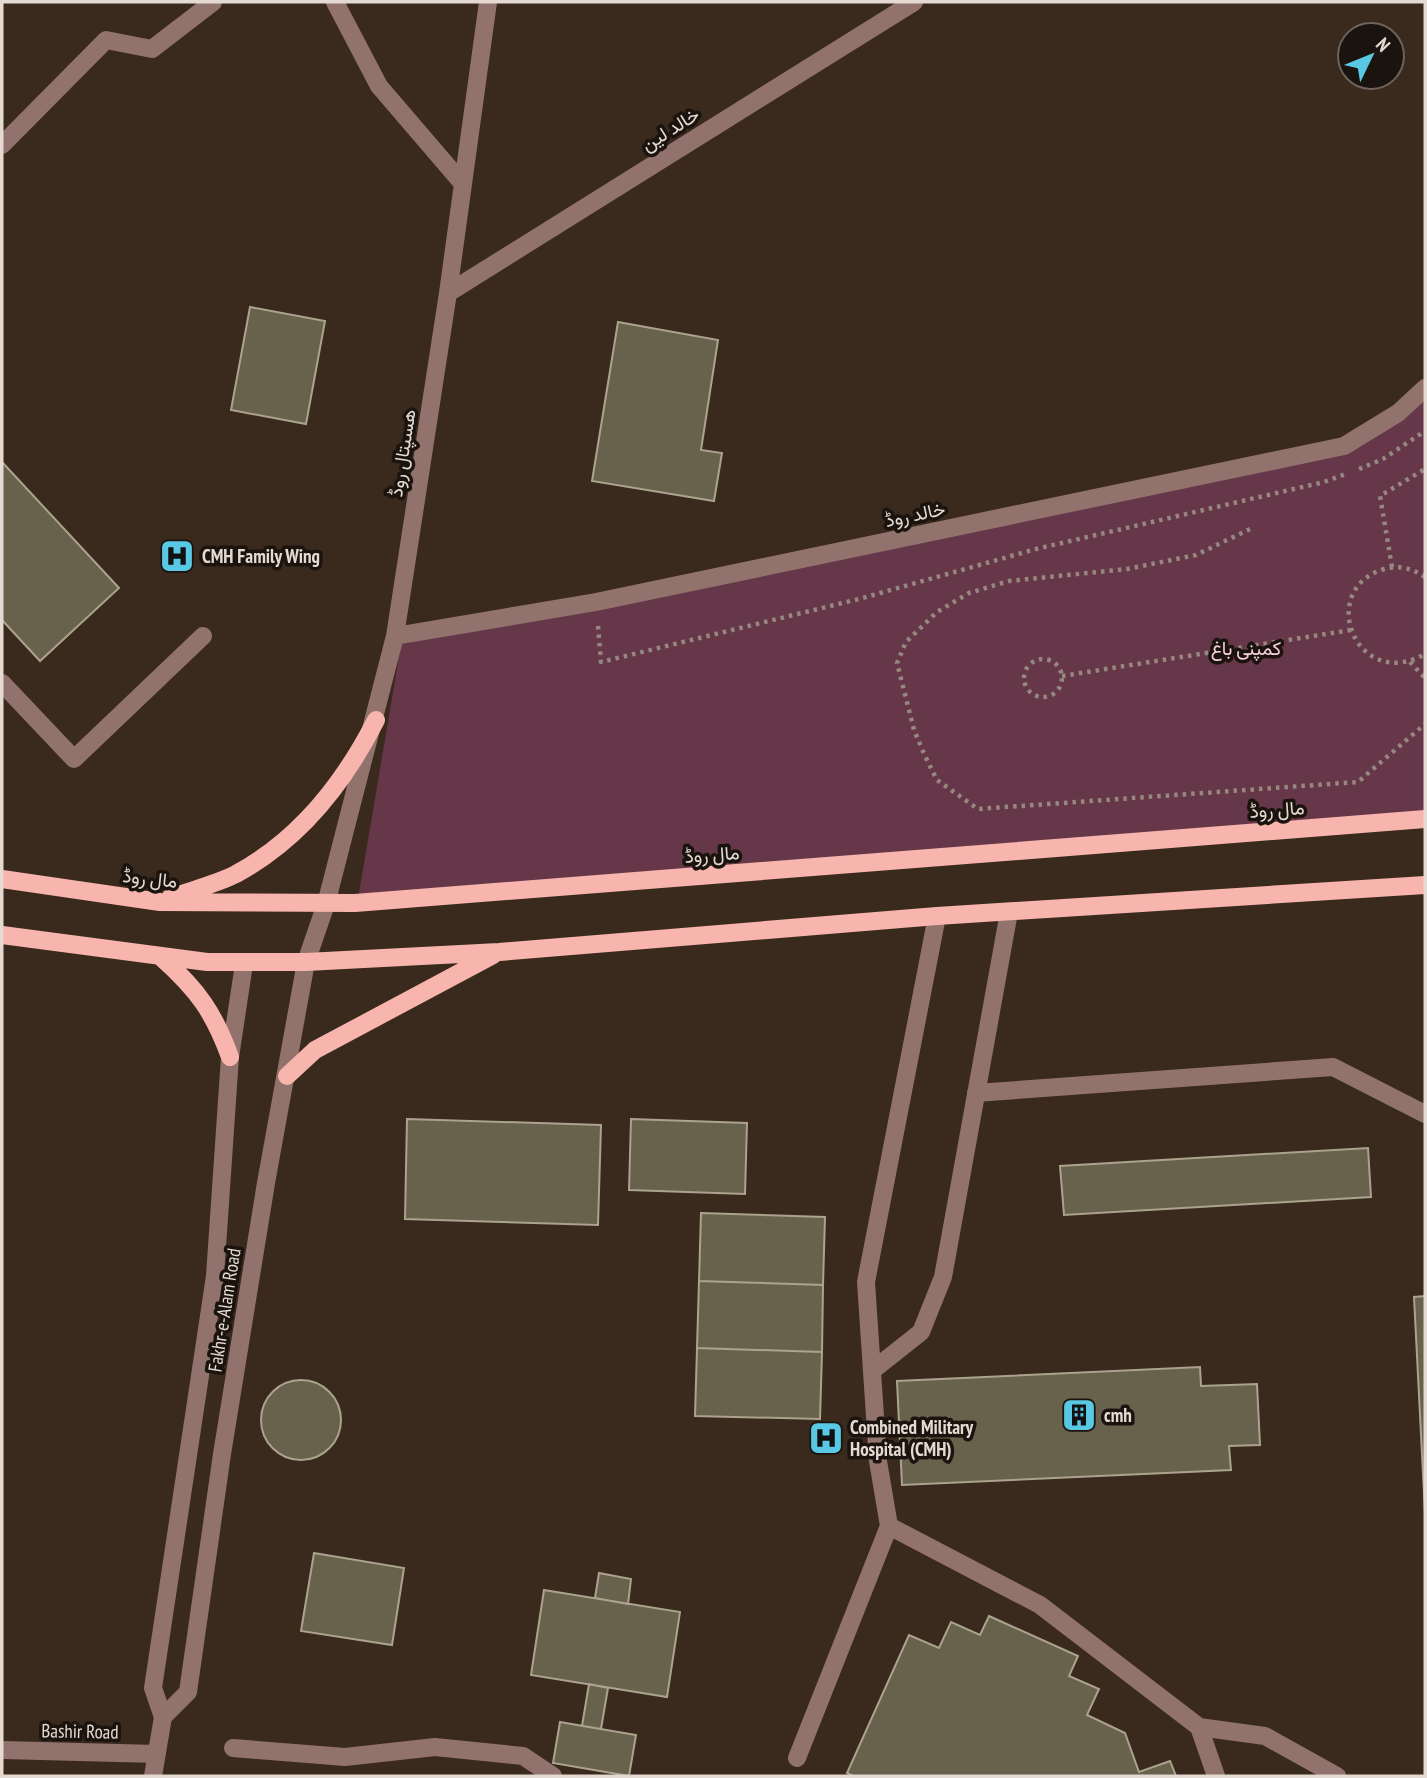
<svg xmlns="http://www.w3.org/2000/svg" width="1427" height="1778" font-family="'PT Sans Narrow',Vazirmatn,sans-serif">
  <rect width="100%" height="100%" fill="#3a291d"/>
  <path fill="#663749" d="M 1425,388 L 1425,813 L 358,899 L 403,633 L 1344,446 Z"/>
  <path fill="#68614c" stroke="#aba38d" stroke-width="2" d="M 250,307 L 325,321 L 306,424 L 231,410 Z
    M 618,322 L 718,340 L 701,450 L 722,453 L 714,501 L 592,481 Z
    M 2,462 L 119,588 L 40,661 L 2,620 Z
    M 407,1119 L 601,1125 L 598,1225 L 405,1219 Z
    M 631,1119 L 747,1123 L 745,1194 L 629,1190 Z
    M 1368,1148 L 1371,1197 L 1064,1215 L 1060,1166 Z
    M 701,1213 L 825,1217 L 823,1285 L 699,1281 Z
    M 699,1281 L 823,1285 L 822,1352 L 697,1348 Z
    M 1425,1296 L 1425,1513 L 1414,1297 Z
    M 697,1348 L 822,1352 L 820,1419 L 695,1416 Z
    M 1200,1367 L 1201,1386 L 1257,1384 L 1260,1445 L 1229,1446 L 1231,1470 L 902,1485 L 897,1381 Z
    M261 1420a40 40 0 1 1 80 0a40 40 0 1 1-80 0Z
    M 314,1553 L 404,1568 L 392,1645 L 301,1631 Z
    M 599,1573 L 631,1579 L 628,1604 L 595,1598 Z
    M 544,1590 L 680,1612 L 667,1697 L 531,1675 Z
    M 989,1616 L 1078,1656 L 1069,1676 L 1099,1689 L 1087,1715 L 1125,1733 L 1139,1772 L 1170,1761 L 1176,1776 L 853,1776 L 847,1773 L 909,1635 L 939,1648 L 951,1622 L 980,1635 Z
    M 589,1684 L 608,1688 L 601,1729 L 582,1726 Z
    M 560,1722 L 636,1735 L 629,1776 L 553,1763 Z"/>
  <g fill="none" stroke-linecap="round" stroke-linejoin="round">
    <path stroke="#96887e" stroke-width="4.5" stroke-dasharray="3.5 5" stroke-linecap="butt" d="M 1359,469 L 1383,459 L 1425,431
      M 1250,529 L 1196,555 L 1127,569 L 1009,581 L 969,593 L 937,612 L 906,642 L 897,663 L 914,730 L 925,756 L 937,780 L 978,809 L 1358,782 L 1425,724
      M 1392,567 L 1380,496 L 1425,469
      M 1425,577 C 1412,568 1399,565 1384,569 C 1315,590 1357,693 1425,654
      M 598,626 L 601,662 L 859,599 L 1036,549 L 1324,482 L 1348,473
      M1024 678a19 19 0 1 1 38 0a19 19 0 1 1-38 0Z
      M 1410,662 L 1425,678
      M 1062,676 L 1351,630"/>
    <path stroke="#92726d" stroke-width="18" d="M 335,2 L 379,86 L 463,184
      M 2,145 L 106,40 L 152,49 L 213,2
      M 448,293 L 914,2
      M 395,636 L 596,602 L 1344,446 L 1398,413 L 1425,388
      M 2,683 L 74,759 L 203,636
      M 937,916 L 866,1282 L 878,1461 L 889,1526 L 1040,1605 L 1199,1727 L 1265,1736 L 1337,1776
      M 976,1093 L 1333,1067 L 1425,1114
      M 873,1370 L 921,1332 L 943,1277 L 1009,912
      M 163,1717 L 188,1692 L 222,1454 L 266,1183 L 306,962 L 326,904 L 395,636 L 448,293 L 488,2
      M 1199,1727 L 1216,1776
      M 233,1748 L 345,1757 L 435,1747 L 523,1756 L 553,1776
      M 2,1750 L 157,1754
      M 797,1758 L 889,1526
      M 153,1776 L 163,1717 L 153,1688 L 215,1276 L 230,1057 L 244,964"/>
    <path stroke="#f7b5ad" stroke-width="18" d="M 2,879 L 160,902 L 355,903 L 1425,819
      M 170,898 C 192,890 216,884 236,874 C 299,840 344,783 376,720
      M 2,935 L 207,962 L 306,962 L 499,952 L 937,916 L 1425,885
      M 162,958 C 198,990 214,1013 230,1057
      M 287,1076 L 315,1050 L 493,955"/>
  </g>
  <defs>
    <g id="hospital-square" transform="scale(1.75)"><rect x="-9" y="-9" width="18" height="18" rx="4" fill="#59c8e4" stroke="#1b140e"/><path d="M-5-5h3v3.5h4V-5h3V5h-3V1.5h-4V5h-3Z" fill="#111"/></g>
    <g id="building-square" transform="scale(1.75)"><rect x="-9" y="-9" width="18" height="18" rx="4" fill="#59c8e4" stroke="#1b140e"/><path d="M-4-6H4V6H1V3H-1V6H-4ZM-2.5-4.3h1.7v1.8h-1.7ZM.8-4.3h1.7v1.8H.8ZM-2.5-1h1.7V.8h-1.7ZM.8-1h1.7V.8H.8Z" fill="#111"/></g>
  </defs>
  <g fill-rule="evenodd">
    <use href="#hospital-square" x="177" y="556"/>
    <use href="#building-square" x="1079" y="1415"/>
    <use href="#hospital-square" x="826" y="1438"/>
  </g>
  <g text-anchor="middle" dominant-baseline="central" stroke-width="7" stroke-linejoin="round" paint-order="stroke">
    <g font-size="19" fill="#e5dad2" stroke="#1b140e">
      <text transform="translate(670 129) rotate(-32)">خالد لین</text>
      <text transform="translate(402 453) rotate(-81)">ھسپتال روڈ</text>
      <text transform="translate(915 514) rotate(-12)">خالد روڈ</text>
      <text transform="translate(1277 809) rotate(-4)">مال روڈ</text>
      <text transform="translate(712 854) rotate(-4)">مال روڈ</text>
      <text transform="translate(150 878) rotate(6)">مال روڈ</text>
      <text transform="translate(224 1310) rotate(-81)">Fakhr-e-Alam Road</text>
      <text transform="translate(80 1731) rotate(1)">Bashir Road</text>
    </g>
    <g font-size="19" font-weight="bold" fill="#e5dad2" stroke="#1b140e" text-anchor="start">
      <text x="202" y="556">CMH Family Wing</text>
      <text x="1104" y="1415">cmh</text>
      <text x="850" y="1427">Combined Military<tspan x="850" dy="22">Hospital (CMH)</tspan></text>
    </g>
    <g font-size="19" fill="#f8d0dd" stroke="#1b140e">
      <text x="1246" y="648">کمپنی باغ</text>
    </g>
  </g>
  <rect width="1427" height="1778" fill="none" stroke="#e5dad2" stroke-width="7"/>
  <g transform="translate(1371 56) rotate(47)"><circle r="33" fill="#1b140e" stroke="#6c635c" stroke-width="2"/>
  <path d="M0-5L12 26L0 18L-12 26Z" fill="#59c8e4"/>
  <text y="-10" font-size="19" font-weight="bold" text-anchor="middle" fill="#e5dad2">N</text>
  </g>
</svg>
